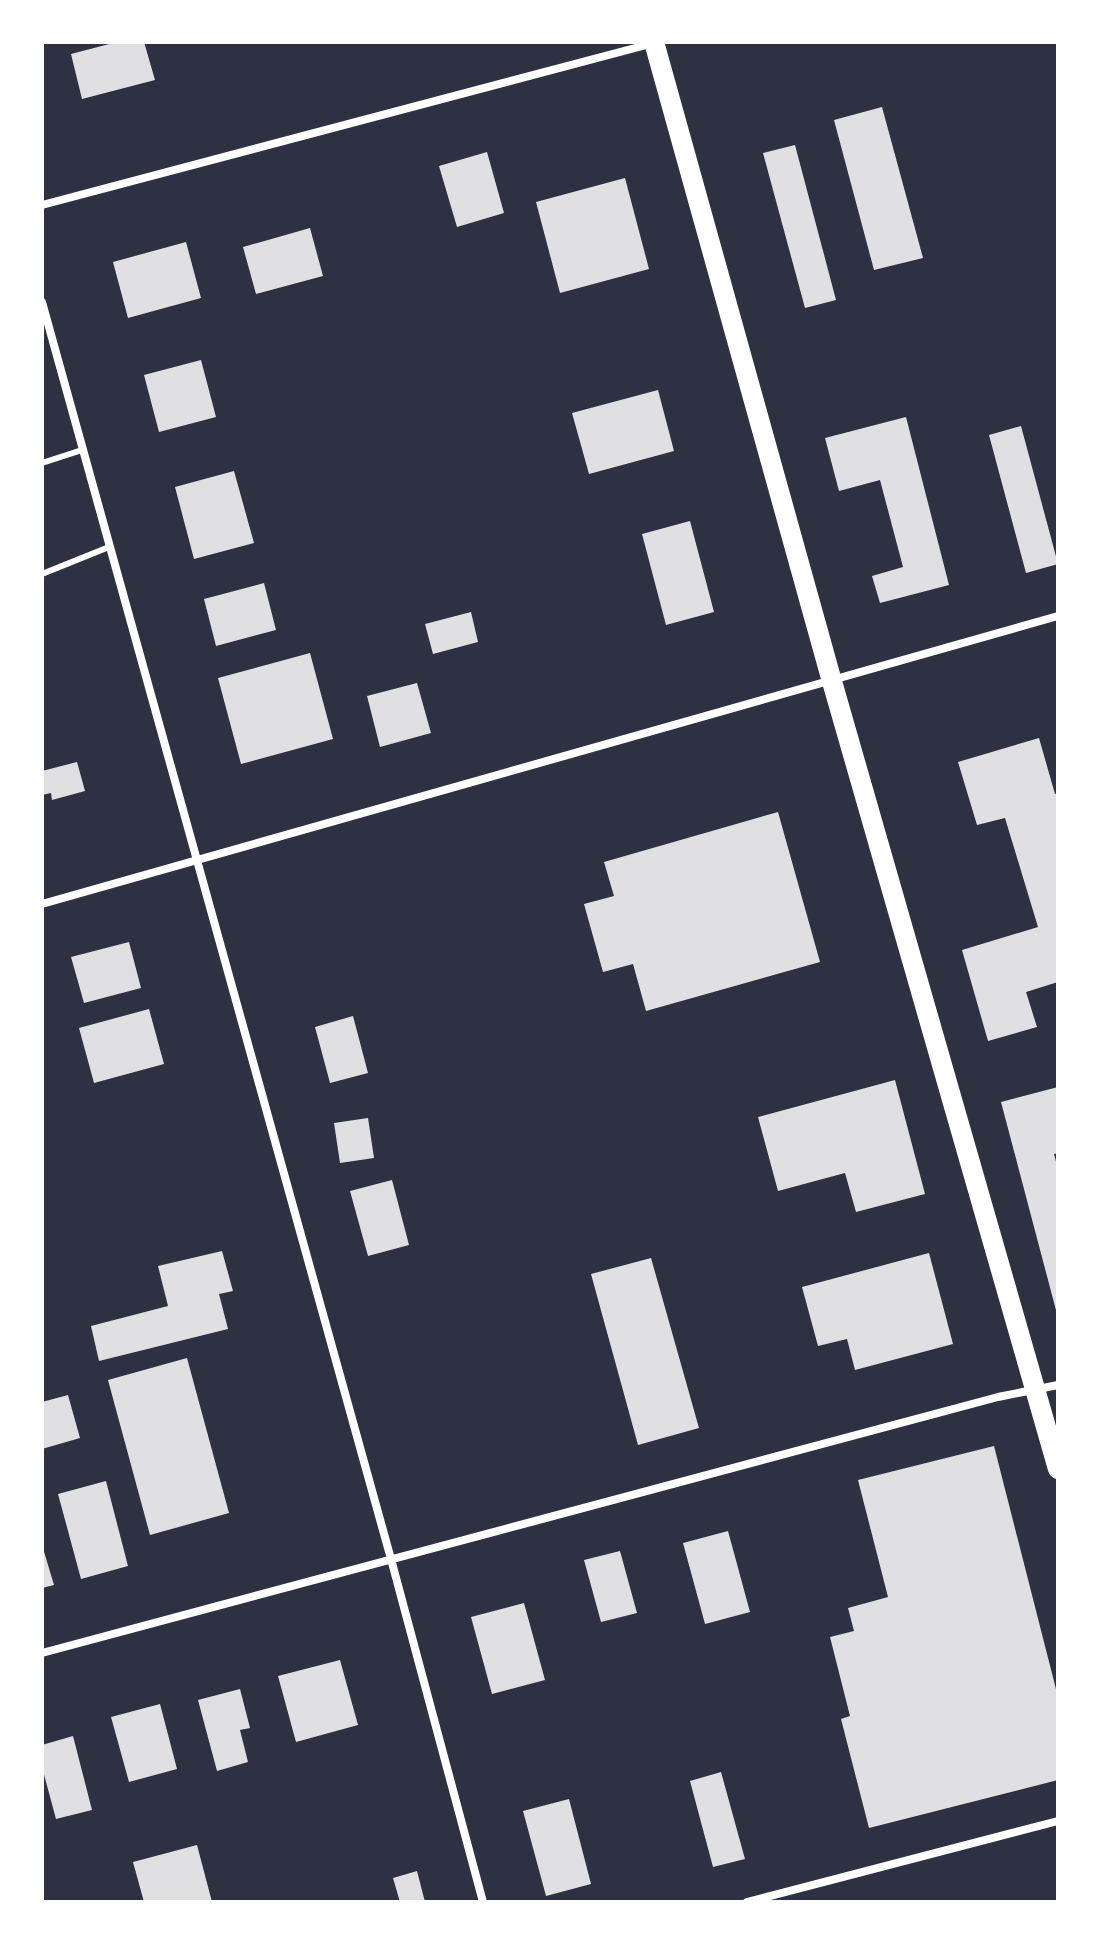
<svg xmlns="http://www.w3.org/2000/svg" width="1100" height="1944" font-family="Lato,sans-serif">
  <rect width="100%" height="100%" fill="#2d3142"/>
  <path fill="#e0e0e3" d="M 117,42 L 144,42 L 155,80 L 82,99 L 71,54 Z
    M 882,107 L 923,258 L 874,270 L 834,120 Z
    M 795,145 L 836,300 L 805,308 L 763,153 Z
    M 487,152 L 504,213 L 457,227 L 439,166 Z
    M 625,178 L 649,269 L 560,293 L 536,202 Z
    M 310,228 L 323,276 L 256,294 L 243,247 Z
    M 186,242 L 201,298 L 128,318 L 113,262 Z
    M 201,360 L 216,417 L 159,432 L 144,375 Z
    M 658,390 L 674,451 L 589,474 L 572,413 Z
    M 906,417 L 949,585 L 880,603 L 872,576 L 903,567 L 880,480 L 839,491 L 825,438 Z
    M 1021,426 L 1058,564 L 1026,573 L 989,435 Z
    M 234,471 L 254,543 L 194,559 L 175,487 Z
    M 690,521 L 714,612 L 666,625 L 642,534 Z
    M 264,583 L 276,630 L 216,646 L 204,599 Z
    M 471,612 L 478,642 L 433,654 L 425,624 Z
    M 310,653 L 333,739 L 241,764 L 218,678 Z
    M 417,683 L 431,733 L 380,747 L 367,696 Z
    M 1039,738 L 1055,794 L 1058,793 L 1058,982 L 1026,992 L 1037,1027 L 988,1041 L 962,950 L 1038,927 L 1005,818 L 977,825 L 958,762 Z
    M 77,762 L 85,791 L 52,800 L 51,793 L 42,795 L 42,771 Z
    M 778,812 L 820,962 L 646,1011 L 633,964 L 603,972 L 584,904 L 614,896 L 604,862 Z
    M 129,942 L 141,988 L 84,1003 L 71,957 Z
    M 149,1009 L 164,1064 L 94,1083 L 79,1028 Z
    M 353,1016 L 368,1073 L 330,1083 L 315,1027 Z
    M 895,1080 L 925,1194 L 856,1212 L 845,1173 L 778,1191 L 758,1117 Z
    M 1058,1087 L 1058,1153 L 1054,1154 L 1058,1169 L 1057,1314 L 1001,1102 Z
    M 368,1118 L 374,1158 L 340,1163 L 334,1123 Z
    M 392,1180 L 409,1245 L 368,1256 L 350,1191 Z
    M 222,1251 L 233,1291 L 219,1294 L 228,1329 L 99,1361 L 91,1326 L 168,1306 L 158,1266 Z
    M 929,1253 L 953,1344 L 855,1370 L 847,1339 L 818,1346 L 802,1287 Z
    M 651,1258 L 699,1428 L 638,1445 L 591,1274 Z
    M 187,1358 L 229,1513 L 150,1535 L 108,1380 Z
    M 68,1395 L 80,1438 L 42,1449 L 42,1402 Z
    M 994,1446 L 1058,1697 L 1058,1780 L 869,1828 L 841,1719 L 850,1716 L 830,1637 L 854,1631 L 848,1608 L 888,1597 L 858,1480 Z
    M 106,1481 L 128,1566 L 81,1579 L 58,1494 Z
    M 728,1531 L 750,1612 L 705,1624 L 683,1543 Z
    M 42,1545 L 54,1585 L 42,1588 Z
    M 620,1551 L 637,1613 L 601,1622 L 584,1560 Z
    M 524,1603 L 545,1680 L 492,1694 L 471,1617 Z
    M 340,1660 L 358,1725 L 296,1742 L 278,1676 Z
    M 240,1689 L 250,1728 L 240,1730 L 248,1762 L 217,1771 L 198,1700 Z
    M 160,1704 L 177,1769 L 129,1782 L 111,1717 Z
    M 73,1736 L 92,1810 L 56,1819 L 42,1767 L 42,1745 Z
    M 721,1772 L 745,1859 L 713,1867 L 690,1781 Z
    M 569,1799 L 591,1884 L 546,1896 L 523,1811 Z
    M 197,1845 L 212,1902 L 144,1902 L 133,1862 Z
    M 417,1871 L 425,1902 L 400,1902 L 393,1878 Z"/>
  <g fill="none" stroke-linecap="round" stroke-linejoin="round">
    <path stroke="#fff" stroke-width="6" d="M 42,463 L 82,450
      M 42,574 L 109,547"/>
    <path stroke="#fff" stroke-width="8" d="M 42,205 L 654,43
      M 42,302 L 391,1559 L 483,1902
      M 42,904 L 1058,616
      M 42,1653 L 998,1397 L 1058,1385
      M 747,1902 L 1058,1821"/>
    <path stroke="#fff" stroke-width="20" d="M 654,42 L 831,678 L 1058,1469"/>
  </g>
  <rect width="1100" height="1944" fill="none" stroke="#ffffff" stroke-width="88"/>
</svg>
